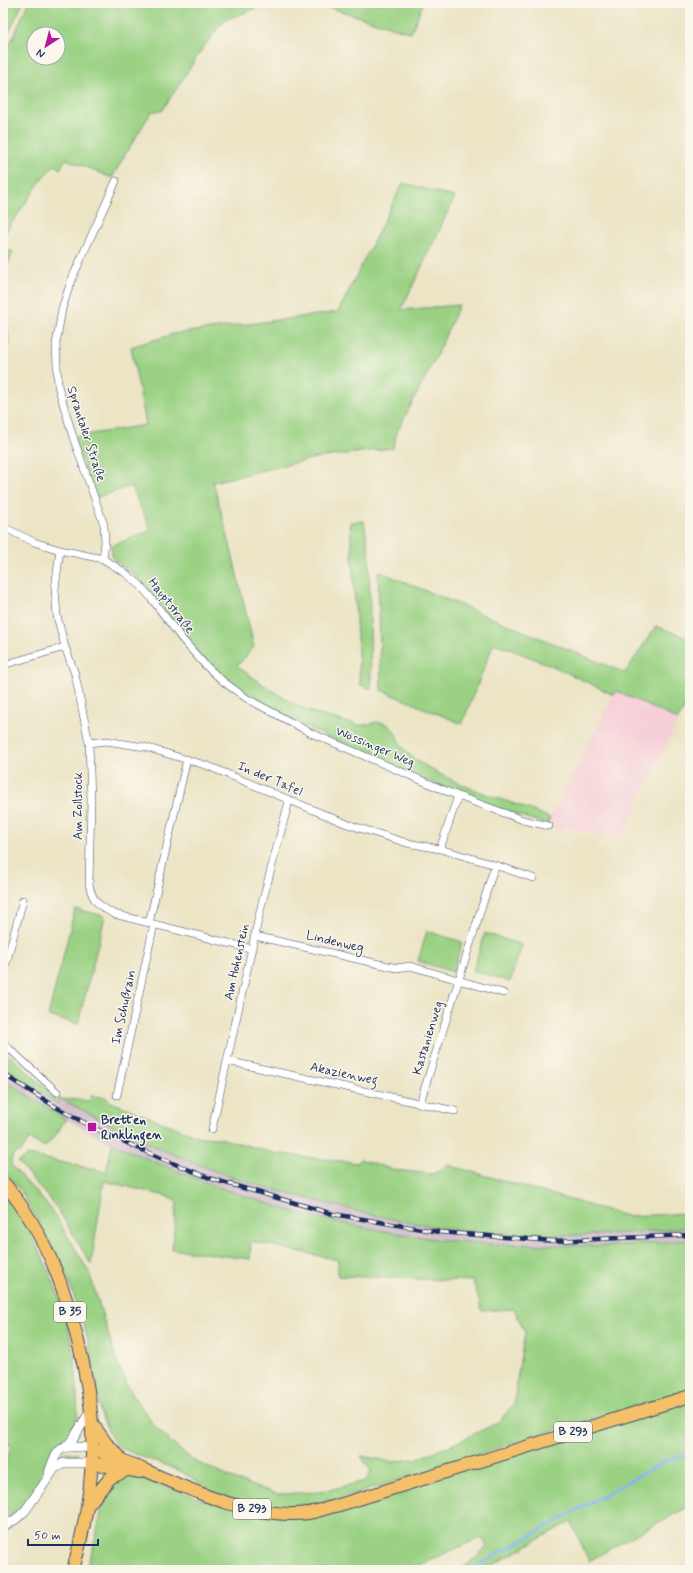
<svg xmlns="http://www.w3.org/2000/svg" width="693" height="1573" font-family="Mynerve,sans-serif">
  <rect width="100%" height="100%" fill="#fbf7ec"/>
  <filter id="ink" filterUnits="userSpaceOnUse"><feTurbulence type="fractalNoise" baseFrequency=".025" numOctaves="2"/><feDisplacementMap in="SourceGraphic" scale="8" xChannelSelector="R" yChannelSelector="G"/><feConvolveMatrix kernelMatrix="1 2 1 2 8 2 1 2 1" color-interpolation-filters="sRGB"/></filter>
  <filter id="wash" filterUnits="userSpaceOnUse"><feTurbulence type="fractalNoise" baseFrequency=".012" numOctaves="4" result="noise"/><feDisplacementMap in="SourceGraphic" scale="16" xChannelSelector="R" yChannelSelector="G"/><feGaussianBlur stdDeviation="0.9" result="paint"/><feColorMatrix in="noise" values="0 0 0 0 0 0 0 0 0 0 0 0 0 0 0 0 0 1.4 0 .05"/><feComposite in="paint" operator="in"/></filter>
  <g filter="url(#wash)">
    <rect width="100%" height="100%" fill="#ebe4c5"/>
    <path fill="#f6cfd7" d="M 616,690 L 678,720 L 621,838 L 565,827 L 564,833 L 547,824 Z"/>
    <path fill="#d1bdc9" d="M 3,1067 L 58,1103 L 61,1099 L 118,1128 L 215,1171 L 256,1185 L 366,1214 L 445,1228 L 495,1232 L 566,1235 L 638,1233 L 690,1227 L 690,1240 L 615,1246 L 490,1244 L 440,1240 L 378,1230 L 303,1215 L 214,1186 L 112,1144 L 73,1123 L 3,1080 Z"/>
    <path fill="#9ad183" stroke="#5a8070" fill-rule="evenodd" d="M 3,3 L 23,3 L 3,44 Z
      M 28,3 L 269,3 L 228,19 L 219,26 L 196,58 L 162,111 L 152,111 L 123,158 L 112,178 L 66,159 L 60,169 L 55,165 L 44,176 L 3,236 L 3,57 L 14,36 ZM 34,34 L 58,34 L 58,58 L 34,58 Z
      M 306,3 L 423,3 L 411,33 L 331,8 Z
      M 403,183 L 455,197 L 401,310 L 459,305 L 436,357 L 397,432 L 393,448 L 316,458 L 213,482 L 230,545 L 254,647 L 237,666 C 267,687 299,712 335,719 C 344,721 356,726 365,725 C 371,724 376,721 383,723 C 396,726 395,736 401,745 C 406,753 413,758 421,763 C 460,789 507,799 550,818 L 547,824 C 486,807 427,781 370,755 C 314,730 252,707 208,664 C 186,643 171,615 151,593 C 140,579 127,569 113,559 L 111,546 L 151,530 L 131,486 L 95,498 L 73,437 L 146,425 L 131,347 L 173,334 L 338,312 Z
      M 3,248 L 13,252 L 4,274 L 5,307 L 9,345 L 3,346 Z
      M 364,521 L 369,552 L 371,689 L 360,685 L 350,522 Z
      M 378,571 L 625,673 L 656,626 L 690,639 L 690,697 L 678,720 L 617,691 L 614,695 L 553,666 L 494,643 L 462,724 L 381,690 Z
      M 75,909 L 105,916 L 78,1024 L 48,1016 Z
      M 427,931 L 462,942 L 453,972 L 418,961 Z
      M 485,933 L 522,945 L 510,982 L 473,970 Z
      M 3,1049 L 40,1083 L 61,1099 L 90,1101 L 91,1096 L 105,1097 L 111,1102 L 200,1137 L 220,1138 L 274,1153 L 357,1163 L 360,1159 L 394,1170 L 433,1174 L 448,1165 L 627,1216 L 690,1213 L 690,1227 C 609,1237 526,1239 445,1228 C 399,1222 354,1211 310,1199 C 278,1191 246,1183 215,1171 C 162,1152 111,1125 61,1099 L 58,1104 L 3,1067 Z
      M 3,1080 L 66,1119 L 57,1133 L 45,1147 L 29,1139 L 21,1152 L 13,1154 L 11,1161 L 12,1166 L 52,1210 L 89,1272 L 118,1365 L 133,1396 L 152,1423 L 175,1446 L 194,1461 L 238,1481 L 279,1494 L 320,1492 L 366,1481 L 371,1471 L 361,1456 L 393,1462 L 418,1458 L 447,1447 L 497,1423 L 514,1404 L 518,1373 L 525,1333 L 514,1309 L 482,1311 L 473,1281 L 338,1276 L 338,1260 L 251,1241 L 250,1259 L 172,1249 L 177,1202 L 166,1196 L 104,1181 L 91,1264 L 57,1208 L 18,1162 L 28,1155 L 106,1172 L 112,1144 L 214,1186 L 303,1215 L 378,1230 L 440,1240 L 490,1244 L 615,1246 L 690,1240 L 690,1390 L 528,1438 L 461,1461 L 335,1500 C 298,1508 259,1509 223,1496 C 208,1491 193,1477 178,1470 C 159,1462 139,1457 121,1448 L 115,1443 L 110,1435 L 100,1412 L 95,1375 L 87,1336 L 65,1269 L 20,1190 L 3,1171 Z
      M 3,1193 C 17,1209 27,1228 37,1246 C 61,1294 75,1337 77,1391 C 77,1401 79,1414 76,1424 C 71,1440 55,1445 48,1459 C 44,1466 42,1474 39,1481 C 31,1498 19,1512 3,1521 L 3,1474 L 11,1445 L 3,1442 Z
      M 690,1401 L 690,1506 L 638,1533 L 589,1561 L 571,1521 L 484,1570 L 458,1570 L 466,1566 L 487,1547 L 482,1537 L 408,1570 L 86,1570 L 94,1545 L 105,1495 L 110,1486 L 119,1477 L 137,1475 L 201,1499 L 291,1518 Z
      M 67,1452 L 77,1453 L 79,1455 L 68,1456 L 57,1462 L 61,1454 Z"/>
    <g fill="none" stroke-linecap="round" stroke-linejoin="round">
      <path stroke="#82b4ee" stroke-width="3" d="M 469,1570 L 669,1459 L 690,1455"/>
    </g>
  </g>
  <g filter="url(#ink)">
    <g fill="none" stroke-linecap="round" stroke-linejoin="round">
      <g stroke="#3a4a6d" stroke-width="8">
        <path id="minor" d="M 3,527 L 34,542 L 60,550 L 103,559 L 124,572 L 140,585 L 151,598 L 182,639 L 205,665 L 224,682 L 246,698 L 311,733 L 458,796 L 523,820 L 549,826
          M 60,550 L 55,589 L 57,616 L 65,647 L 75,674 L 89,743 L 91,800 L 89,884 C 92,901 99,906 114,914 L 252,949
          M 103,559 L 105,542 L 104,525 L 73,437 L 58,386 L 56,344 L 62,309 L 71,281 L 116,181
          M 3,665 L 65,647
          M 89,743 L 106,741 L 145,747 L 208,766 L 347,824 L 407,843 L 440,849 L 458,796
          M 440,849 L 495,865 L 533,878
          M 149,923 L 187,759
          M 255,936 L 397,968 L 410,966 L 503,993
          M 3,975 L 23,900
          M 3,1043 L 57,1092
          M 227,1061 L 455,1111
          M 117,1095 L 154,924
          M 420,1103 L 495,865
          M 212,1129 L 261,907 L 289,801"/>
      </g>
      <g stroke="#3a4a6d" stroke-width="10">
        <path id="tertiary" d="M 67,1446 L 73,1439 L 91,1410
          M 49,1473 C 58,1442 64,1446 92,1448
          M 3,1527 L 16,1519 L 25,1511 L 55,1468 L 64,1463 L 92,1463"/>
      </g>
      <g stroke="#3a4a6d" stroke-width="14">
        <path id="primary" d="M 3,1182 C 47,1233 69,1298 83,1363 C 87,1385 92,1407 92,1429 C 94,1477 86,1524 73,1570
          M 92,1423 L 106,1443 L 119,1456
          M 92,1448 C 157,1472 239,1522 309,1513 C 318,1511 327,1508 336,1506 L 690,1396
          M 92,1463 L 140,1472
          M 88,1505 L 110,1478 L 127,1470"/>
      </g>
      <use href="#minor" stroke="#fff" stroke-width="7"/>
      <use href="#tertiary" stroke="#fff" stroke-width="9"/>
      <use href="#primary" stroke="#f4c16a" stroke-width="12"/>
      <g stroke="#1b2f5e" stroke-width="4.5">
        <path id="rail" d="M 3,1074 L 56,1107 L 92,1127 L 160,1158 L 212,1179 L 333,1214 L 439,1232 L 553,1241 L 690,1235"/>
      </g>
      <use href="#rail" stroke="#fbf7ec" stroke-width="3" stroke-dasharray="9" stroke-linecap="butt"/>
    </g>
  </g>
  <rect fill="#b5179e" stroke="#fbf7ec" stroke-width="1.5" x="87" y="1122" width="10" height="10" rx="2"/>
  <g text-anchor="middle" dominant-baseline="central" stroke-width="3" stroke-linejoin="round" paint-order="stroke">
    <g fill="#fbf7ec" stroke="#5e6b89" stroke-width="1">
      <rect x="54" y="1302" width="32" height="20" rx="3"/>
      <rect x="554" y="1422" width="38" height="20" rx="3"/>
      <rect x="233" y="1499" width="38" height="20" rx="3"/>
    </g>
    <g font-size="12" font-weight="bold" fill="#1b2f5e">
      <text x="70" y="1312">B 35</text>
      <text x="573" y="1432">B 293</text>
      <text x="252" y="1509">B 293</text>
    </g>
    <g font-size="13" fill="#1b2f5e" stroke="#fbf7ec">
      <text transform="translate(86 434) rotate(72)">Sprantaler Straße</text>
      <text transform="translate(171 606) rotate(52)">Hauptstraße</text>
      <text transform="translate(375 747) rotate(23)">Wössinger Weg</text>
      <text transform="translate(270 779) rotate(23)">In der Tafel</text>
      <text transform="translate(78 806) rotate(-90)">Am Zollstock</text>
      <text transform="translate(335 942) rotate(13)">Lindenweg</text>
      <text transform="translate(237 962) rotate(-78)">Am Hohenstein</text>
      <text transform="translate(124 1007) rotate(-78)">Im Schußrain</text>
      <text transform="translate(428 1038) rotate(-73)">Kastanienweg</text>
      <text transform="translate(344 1074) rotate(12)">Akazienweg</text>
    </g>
    <g font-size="13" font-weight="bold" fill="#1b2f5e" stroke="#fbf7ec" text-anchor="start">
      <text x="101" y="1120">Bretten<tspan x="101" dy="15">Rinklingen</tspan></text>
    </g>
  </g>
  <rect width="693" height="1573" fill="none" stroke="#fbf7ec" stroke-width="16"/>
  <g transform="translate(46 46) rotate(216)"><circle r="19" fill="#fbf7ec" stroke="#a1a7b3"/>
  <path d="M0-3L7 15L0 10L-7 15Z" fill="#b5179e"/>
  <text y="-6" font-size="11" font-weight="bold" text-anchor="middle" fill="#1b2f5e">N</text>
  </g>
  <path d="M28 1539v6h70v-6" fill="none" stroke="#1b2f5e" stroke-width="2"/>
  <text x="34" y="1539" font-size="12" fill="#1b2f5e" stroke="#fbf7ec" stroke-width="3" paint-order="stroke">50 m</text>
</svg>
